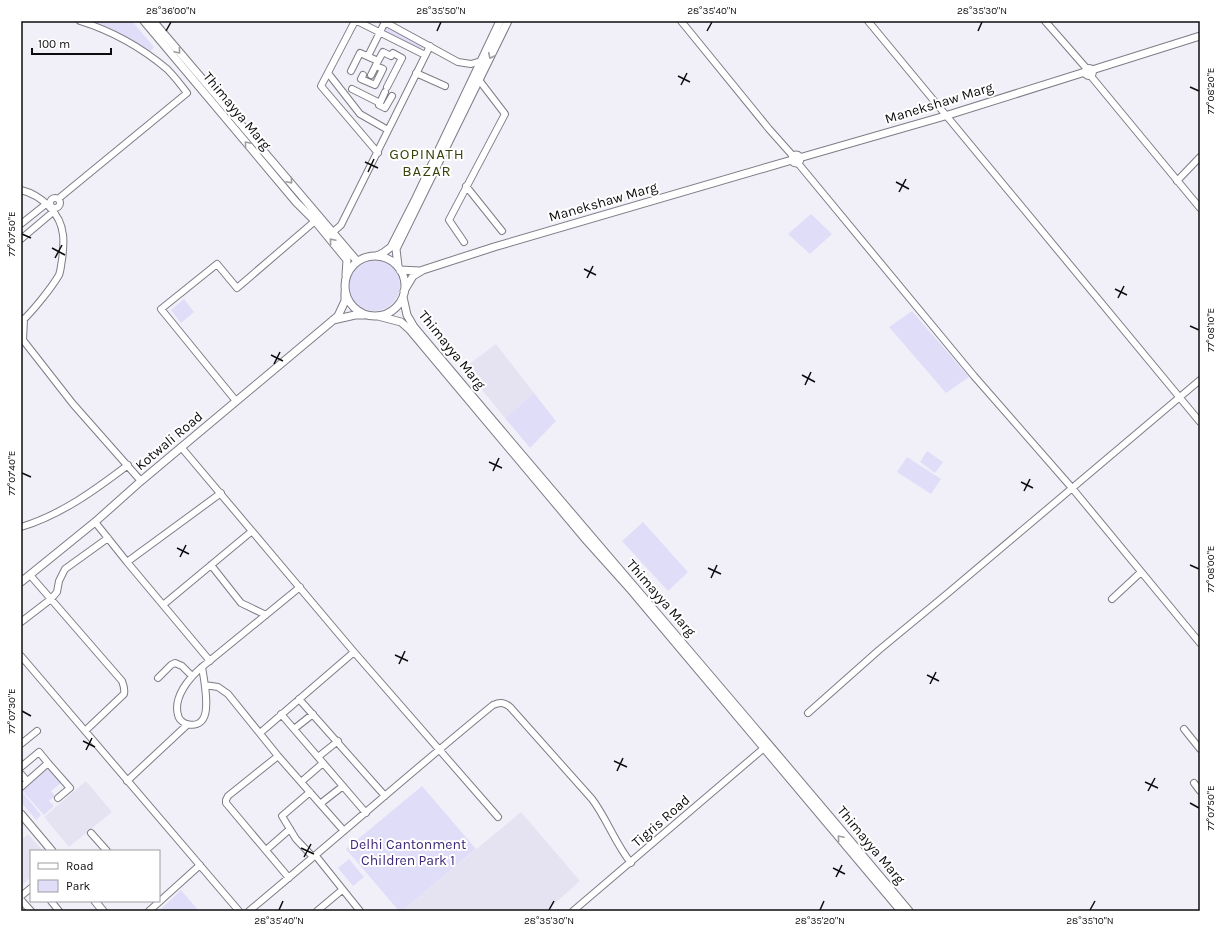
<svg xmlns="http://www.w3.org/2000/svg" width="1221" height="932" font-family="Karla,sans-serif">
  <rect width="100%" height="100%" fill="#f1f0f9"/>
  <path fill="#e5e3f2" d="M 496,344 L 534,393 L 505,418 L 464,368 Z
    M 86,781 L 112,812 L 69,847 L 44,817 Z
    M 521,812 L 580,881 L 546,911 L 402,911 Z
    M 28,834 L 43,851 L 31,851 L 31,877 L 21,886 L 21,840 Z"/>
  <path fill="#e0ddf9" d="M 91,21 L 132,21 L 154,47 L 150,52 L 108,27 Z
    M 386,26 L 424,45 L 421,50 L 384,31 Z
    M 811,214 L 832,234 L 810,254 L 788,234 Z
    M348 285a26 26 0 1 1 52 0a26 26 0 1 1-52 0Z
    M 184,299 L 194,312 L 181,323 L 171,310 Z
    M 912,311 L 969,377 L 946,393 L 889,327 Z
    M 534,393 L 556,421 L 530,448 L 505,418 Z
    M 927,451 L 943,462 L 935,473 L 920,462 Z
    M 907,457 L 941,479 L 931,494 L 897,472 Z
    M 643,522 L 688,572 L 668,591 L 622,541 Z
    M 47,765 L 62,782 L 51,791 L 55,796 L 49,801 L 54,806 L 44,815 L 21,789 Z
    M 422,786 L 476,849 L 402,911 L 399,911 L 346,849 Z
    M 21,790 L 41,815 L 36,820 L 21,802 Z
    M 349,859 L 364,877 L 353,886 L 338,868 Z
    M 181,890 L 199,911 L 159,911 Z"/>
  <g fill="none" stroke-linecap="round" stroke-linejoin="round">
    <g stroke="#7e7d86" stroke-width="8">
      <path id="minor" d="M 355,21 L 321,86 L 378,153
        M 357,21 L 425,55
        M 383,21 L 458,62 L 471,64 L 481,61
        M 681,21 L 769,129 L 793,156
        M 868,21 L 1200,422
        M 1045,21 L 1087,69
        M 368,56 L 385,22
        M 378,61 L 383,52 L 391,56 L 393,53 L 402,58 L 387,87
        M 351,71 L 360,53 L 378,61 L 371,75
        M 328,73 L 360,114 L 388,130
        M 416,73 L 445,86
        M 363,75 L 361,79 L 375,85 L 383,69 L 376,66
        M 1090,75 L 1200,208
        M 352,89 L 380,103
        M 385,92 L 379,105 L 385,108 L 392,96
        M 797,162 L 974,376 L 1072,488 L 1200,643
        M 1177,181 L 1200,157
        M 466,186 L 502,231
        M 21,190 C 41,195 61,213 63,235 C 64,242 63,252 62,260 C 61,264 61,270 59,275 C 52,287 33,311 22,321
        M50 203a5 5 0 1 1 10 0a5 5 0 1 1-10 0Z
        M 58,199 L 187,93 C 181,85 174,76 167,69 C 142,48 112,31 80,21
        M 21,224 L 46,204
        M 333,232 L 341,225 L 430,46
        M 21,239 L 53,212
        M 464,242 L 449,220 L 505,114 L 479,80
        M 24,319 L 23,340 L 73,404 L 141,481
        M 236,401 L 161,309 L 217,264 L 237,288 L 315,221
        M 181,447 L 354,652 L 498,817
        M 95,522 L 127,562
        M 21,527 C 61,515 95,490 128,465
        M 211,565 L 241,603 L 266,615
        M 30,575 L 122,681 C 124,686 125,689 124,694 L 85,731
        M 1112,599 L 1141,572
        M 163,605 L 252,531
        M 21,622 L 51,599 L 57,592 L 59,581 L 65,569 L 108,538
        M 21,656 L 239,911
        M 210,661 L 127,562 L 221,493
        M 202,667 C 204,679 210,709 203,719 C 197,729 180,725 178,715 C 173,697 189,678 202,667 L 300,587
        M 158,678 L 171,665 L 175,663 L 182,666 L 192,676
        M 205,685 L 218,687 L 228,694 L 278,756 L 344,831
        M 299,699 L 385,796
        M 808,713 L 879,650 L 948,593 L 1200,380
        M 281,714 L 366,813
        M 294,729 L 313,714
        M 1184,729 L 1200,749
        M 260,733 L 354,652
        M 21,744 L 37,731
        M 278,756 L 228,796 L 226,800 L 226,803 L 289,878
        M 318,757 L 338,741
        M 21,767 L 39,752 L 48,763
        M 21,774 L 27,781
        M 127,781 L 187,725
        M 301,782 L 323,763
        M 1194,783 L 1200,791
        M 21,787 L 48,763 L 70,788 L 58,798
        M 310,792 L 282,816 L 296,839 L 313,857
        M 320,804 L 343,786
        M 91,833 L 107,851
        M 266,850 L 290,829
        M 316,856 L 360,911
        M 21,896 L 31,888
        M 21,900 L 31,911
        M 51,901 L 59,911
        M 149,911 L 200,865
        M 249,911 C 331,843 411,772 493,705 C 500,702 504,702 510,707 L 592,799 C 607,819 615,843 631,863
        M 317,911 L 342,890
        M 573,911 L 764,748"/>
    </g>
    <g stroke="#7e7d86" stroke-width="9">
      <path id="tertiary" d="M 144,21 L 296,202 L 315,221 L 347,260 L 346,275
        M 153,21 L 357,261
        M1085.5 72a3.5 3.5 0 1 1 7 0a3.5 3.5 0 1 1-7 0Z
        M 1092,70 L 1200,36
        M792 159a4 4 0 1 1 8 0a4 4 0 1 1-8 0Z
        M 799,158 L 945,116 L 1085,72
        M345 286a30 30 0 1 1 60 0a30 30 0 1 1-60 0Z
        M 377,256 L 383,253 L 391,247 L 416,198 L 500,21
        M 398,266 L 396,249 L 508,21
        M 400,270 L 420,271
        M 404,291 L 413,276 L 423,270 L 494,247 L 792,160
        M 403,297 L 407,315 L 414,327 C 578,523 746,715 909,911
        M 378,316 L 401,322 L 410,330 L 587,541 L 631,590 L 901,911
        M 333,320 L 355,315 L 364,315
        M 21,582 L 95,522 L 141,481 L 338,316 L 345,301 L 345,292
        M 21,814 L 52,851
        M 95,901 L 103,911"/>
    </g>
    <use href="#minor" stroke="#fff" stroke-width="6"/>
    <use href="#tertiary" stroke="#fff" stroke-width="7"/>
  </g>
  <defs><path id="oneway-chevron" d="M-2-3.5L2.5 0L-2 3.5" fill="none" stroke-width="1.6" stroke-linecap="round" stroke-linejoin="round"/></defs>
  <g stroke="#9e9e9f">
    <use href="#oneway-chevron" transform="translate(178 51) rotate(50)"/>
    <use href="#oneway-chevron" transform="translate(491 56) rotate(116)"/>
    <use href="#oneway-chevron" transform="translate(247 144) rotate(-130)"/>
    <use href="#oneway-chevron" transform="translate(290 181) rotate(49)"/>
    <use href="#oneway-chevron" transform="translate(332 241) rotate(-131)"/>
    <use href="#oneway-chevron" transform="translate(840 838) rotate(-130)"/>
  </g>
  <path fill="none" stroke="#0c0c0e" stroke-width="1.5" d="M 166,31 L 171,22M 437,31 L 441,22M 707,31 L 712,22M 978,31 L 982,22M 678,76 L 690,82M 681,85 L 687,73M 1190,87 L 1199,91M 365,162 L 378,168M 368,172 L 374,159M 896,182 L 909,189M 899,192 L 906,179M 22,234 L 31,238M 52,248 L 65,255M 55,258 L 62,245M 584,269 L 596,275M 587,278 L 593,266M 1115,289 L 1127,295M 1118,298 L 1124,286M 1190,326 L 1199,330M 271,355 L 283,361M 274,364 L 280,352M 802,375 L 815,382M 805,385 L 811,372M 489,462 L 502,468M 493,471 L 499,458M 22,473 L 31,477M 1021,482 L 1033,488M 1024,491 L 1030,479M 177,548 L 189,554M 180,557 L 186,545M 1190,565 L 1199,569M 708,568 L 721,574M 711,578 L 717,565M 395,655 L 408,661M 399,664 L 405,651M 927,675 L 939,681M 930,684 L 936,672M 22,711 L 31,716M 83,741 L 95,747M 86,750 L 92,738M 614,761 L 627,767M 617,771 L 623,758M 1145,782 L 1158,788M 1148,791 L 1155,778M 1190,803 L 1199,808M 301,848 L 314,854M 304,857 L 311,844M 833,868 L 845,874M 836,877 L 842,865M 279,910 L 283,901M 549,910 L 554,901M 820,910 L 824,901M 1090,910 L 1095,901"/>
  <g text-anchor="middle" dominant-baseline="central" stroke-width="4" stroke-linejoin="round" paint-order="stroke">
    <g font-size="14" fill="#0c0c0e" stroke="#fff">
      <text transform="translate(939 103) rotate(-17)">Manekshaw Marg</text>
      <text transform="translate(237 111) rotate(50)">Thimayya Marg</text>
      <text transform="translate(603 202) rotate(-16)">Manekshaw Marg</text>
      <text transform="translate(452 350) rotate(51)">Thimayya Marg</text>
      <text transform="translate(169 441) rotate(-40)">Kotwali Road</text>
      <text transform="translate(661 598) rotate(49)">Thimayya Marg</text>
      <text transform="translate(661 821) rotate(-41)">Tigris Road</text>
      <text transform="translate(871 845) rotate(50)">Thimayya Marg</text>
    </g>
    <g font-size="14" fill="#3e2778" stroke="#fff">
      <text x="408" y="844">Delhi Cantonment<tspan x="408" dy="16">Children Park 1</tspan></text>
    </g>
    <g font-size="15" letter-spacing="1" fill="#374308" stroke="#fff">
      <text x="427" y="154">GOPINATH<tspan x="427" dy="17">BAZAR</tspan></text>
    </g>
  </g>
  <rect width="1221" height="932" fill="none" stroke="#ffffff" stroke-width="44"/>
  <rect x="30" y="850" width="130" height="52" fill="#ffffff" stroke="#9e9e9f"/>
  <rect x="38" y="863" width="20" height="6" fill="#ffffff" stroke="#9e9e9f"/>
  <text x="66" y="870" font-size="12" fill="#0c0c0e">Road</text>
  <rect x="38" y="880" width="20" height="12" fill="#e0ddf9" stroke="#9e9e9f"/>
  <text x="66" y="890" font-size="12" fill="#0c0c0e">Park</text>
  <path d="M32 48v6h79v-6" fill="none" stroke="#0c0c0e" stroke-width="2"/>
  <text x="38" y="48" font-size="12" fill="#0c0c0e" stroke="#ffffff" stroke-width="3" paint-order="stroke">100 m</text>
  <rect x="22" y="22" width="1177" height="888" fill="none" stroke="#0c0c0e" stroke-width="1.5"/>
  <g font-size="10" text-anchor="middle" fill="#0c0c0e">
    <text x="171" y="14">28°36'00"N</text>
    <text x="441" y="14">28°35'50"N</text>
    <text x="712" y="14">28°35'40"N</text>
    <text x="982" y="14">28°35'30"N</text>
    <text transform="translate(1210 91) rotate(-90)" y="4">77°08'20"E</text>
    <text transform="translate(11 234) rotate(-90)" y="4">77°07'50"E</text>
    <text transform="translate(1210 330) rotate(-90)" y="4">77°08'10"E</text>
    <text transform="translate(11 473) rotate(-90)" y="4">77°07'40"E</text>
    <text transform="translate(1210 569) rotate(-90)" y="4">77°08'00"E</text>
    <text transform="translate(11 711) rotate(-90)" y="4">77°07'30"E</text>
    <text transform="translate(1210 808) rotate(-90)" y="4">77°07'50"E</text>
    <text x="279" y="924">28°35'40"N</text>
    <text x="549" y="924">28°35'30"N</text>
    <text x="820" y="924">28°35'20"N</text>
    <text x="1090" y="924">28°35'10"N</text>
  </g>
</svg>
